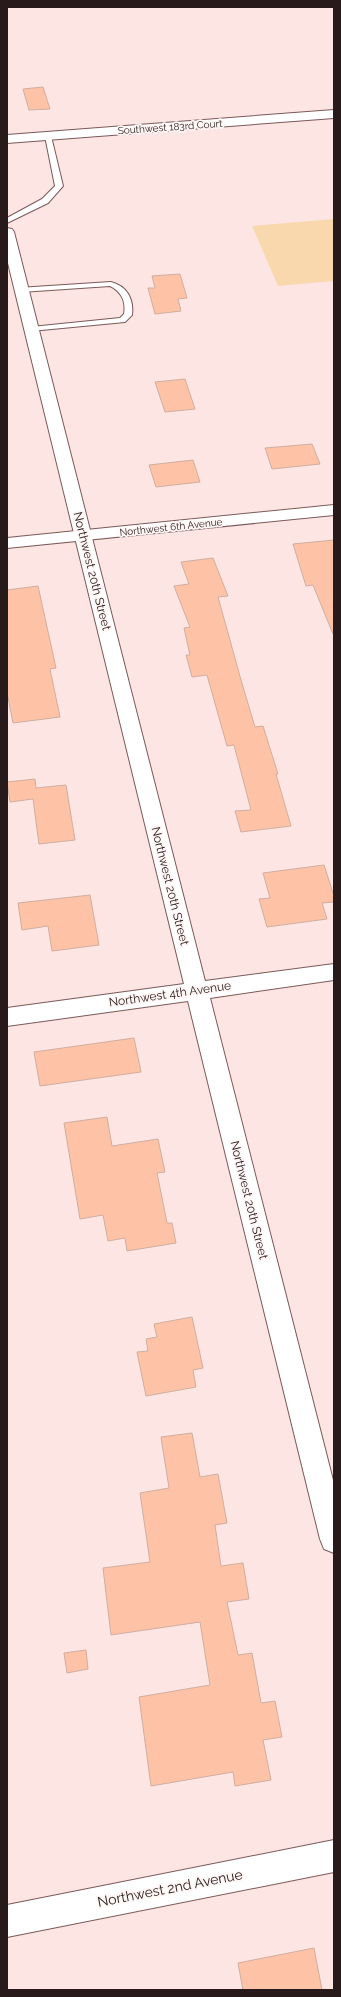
<svg xmlns="http://www.w3.org/2000/svg" width="341" height="1997" font-family="Raleway,sans-serif">
  <rect width="100%" height="100%" fill="#fde5e4"/>
  <path fill="#f9d8ae" d="M 334,219 L 334,281 L 278,286 L 252,226 Z"/>
  <path fill="#fec2a7" stroke="#d0ae9f" d="M 43,87 L 50,109 L 29,110 L 23,89 Z
    M 180,274 L 187,298 L 178,299 L 181,311 L 155,314 L 148,288 L 155,288 L 152,276 Z
    M 185,379 L 195,409 L 165,412 L 155,382 Z
    M 312,444 L 320,464 L 272,469 L 265,448 Z
    M 193,460 L 200,482 L 156,487 L 149,465 Z
    M 334,540 L 334,634 L 333,634 L 313,585 L 306,586 L 293,544 Z
    M 213,558 L 228,596 L 218,597 L 241,680 L 255,727 L 263,726 L 278,774 L 276,774 L 291,826 L 241,832 L 235,811 L 251,810 L 234,745 L 227,746 L 207,675 L 192,677 L 186,655 L 190,655 L 184,628 L 190,627 L 174,586 L 189,584 L 181,562 Z
    M 38,586 L 56,668 L 50,669 L 60,717 L 13,723 L 7,692 L 7,590 Z
    M 35,779 L 36,788 L 66,785 L 75,840 L 39,844 L 33,799 L 10,802 L 7,782 Z
    M 324,865 L 334,896 L 334,902 L 322,903 L 327,919 L 267,927 L 259,899 L 270,898 L 263,873 Z
    M 90,895 L 99,945 L 52,951 L 48,926 L 22,930 L 18,903 Z
    M 134,1038 L 141,1072 L 40,1086 L 34,1052 Z
    M 107,1117 L 112,1146 L 158,1139 L 165,1172 L 157,1173 L 167,1223 L 172,1223 L 176,1243 L 127,1251 L 125,1238 L 108,1241 L 103,1215 L 80,1219 L 64,1123 Z
    M 192,1317 L 203,1368 L 193,1370 L 196,1387 L 146,1396 L 137,1352 L 148,1351 L 146,1339 L 157,1337 L 154,1324 Z
    M 192,1433 L 200,1477 L 218,1474 L 227,1523 L 215,1525 L 221,1566 L 243,1563 L 249,1599 L 227,1602 L 238,1655 L 252,1653 L 261,1703 L 275,1701 L 282,1737 L 263,1740 L 271,1780 L 235,1786 L 233,1772 L 151,1786 L 139,1697 L 210,1685 L 200,1622 L 111,1635 L 103,1568 L 150,1562 L 140,1493 L 169,1488 L 161,1437 Z
    M 86,1650 L 88,1669 L 67,1673 L 64,1653 Z
    M 314,1948 L 322,1990 L 243,1990 L 238,1963 Z"/>
  <g fill="none" stroke-linecap="round" stroke-linejoin="round">
    <g stroke="#7b5959" stroke-width="2">
      <path id="lane" d="M 48,134 L 51,136 L 63,186 L 48,203 L 7,223 L 7,218 L 42,199 L 55,186 L 45,136 Z
        M 111,282 C 127,286 134,299 132,315 L 125,322 L 31,331 L 27,329 L 31,327 L 120,318 L 124,314 C 126,302 122,292 110,286 L 21,292 L 18,292 L 18,288 Z"/>
    </g>
    <g stroke="#7b5959" stroke-width="2">
      <path id="street" d="M 334,110 L 334,118 L 7,143 L 7,135 Z
        M 7,228 L 12,229 L 14,232 L 205,981 L 334,964 L 334,980 L 210,998 L 334,1484 L 334,1553 L 324,1549 L 320,1539 L 188,1001 L 7,1026 L 7,1008 L 184,984 L 7,259 Z
        M 334,1840 L 334,1872 L 7,1937 L 7,1905 Z"/>
    </g>
    <g stroke="#7b5959" stroke-width="2">
      <path id="secondary" d="M 334,505 L 334,515 L 7,548 L 7,538 Z"/>
    </g>
    <use href="#lane" fill="#fff" fill-rule="evenodd"/>
    <use href="#street" fill="#fff" fill-rule="evenodd"/>
    <use href="#secondary" fill="#fff" fill-rule="evenodd"/>
  </g>
  <g text-anchor="middle" dominant-baseline="central" stroke-width="3.5" stroke-linejoin="round" paint-order="stroke">
    <g font-size="10" fill="#281a1a" stroke="#fff6f6">
      <text transform="translate(170 127) rotate(-4)">Southwest 183rd Court</text>
      <text transform="translate(171 527) rotate(-6)">Northwest 6th Avenue</text>
    </g>
    <g font-size="12" fill="#281a1a" stroke="#fff6f6">
      <text transform="translate(92 571) rotate(76)">Northwest 20th Street</text>
      <text transform="translate(170 886) rotate(76)">Northwest 20th Street</text>
      <text transform="translate(170 994) rotate(-8)">Northwest 4th Avenue</text>
      <text transform="translate(249 1200) rotate(76)">Northwest 20th Street</text>
    </g>
    <g font-size="14" fill="#281a1a" stroke="#fff6f6">
      <text transform="translate(170 1888) rotate(-11)">Northwest 2nd Avenue</text>
    </g>
  </g>
  <rect width="341" height="1997" fill="none" stroke="#281a1a" stroke-width="16"/>
</svg>
